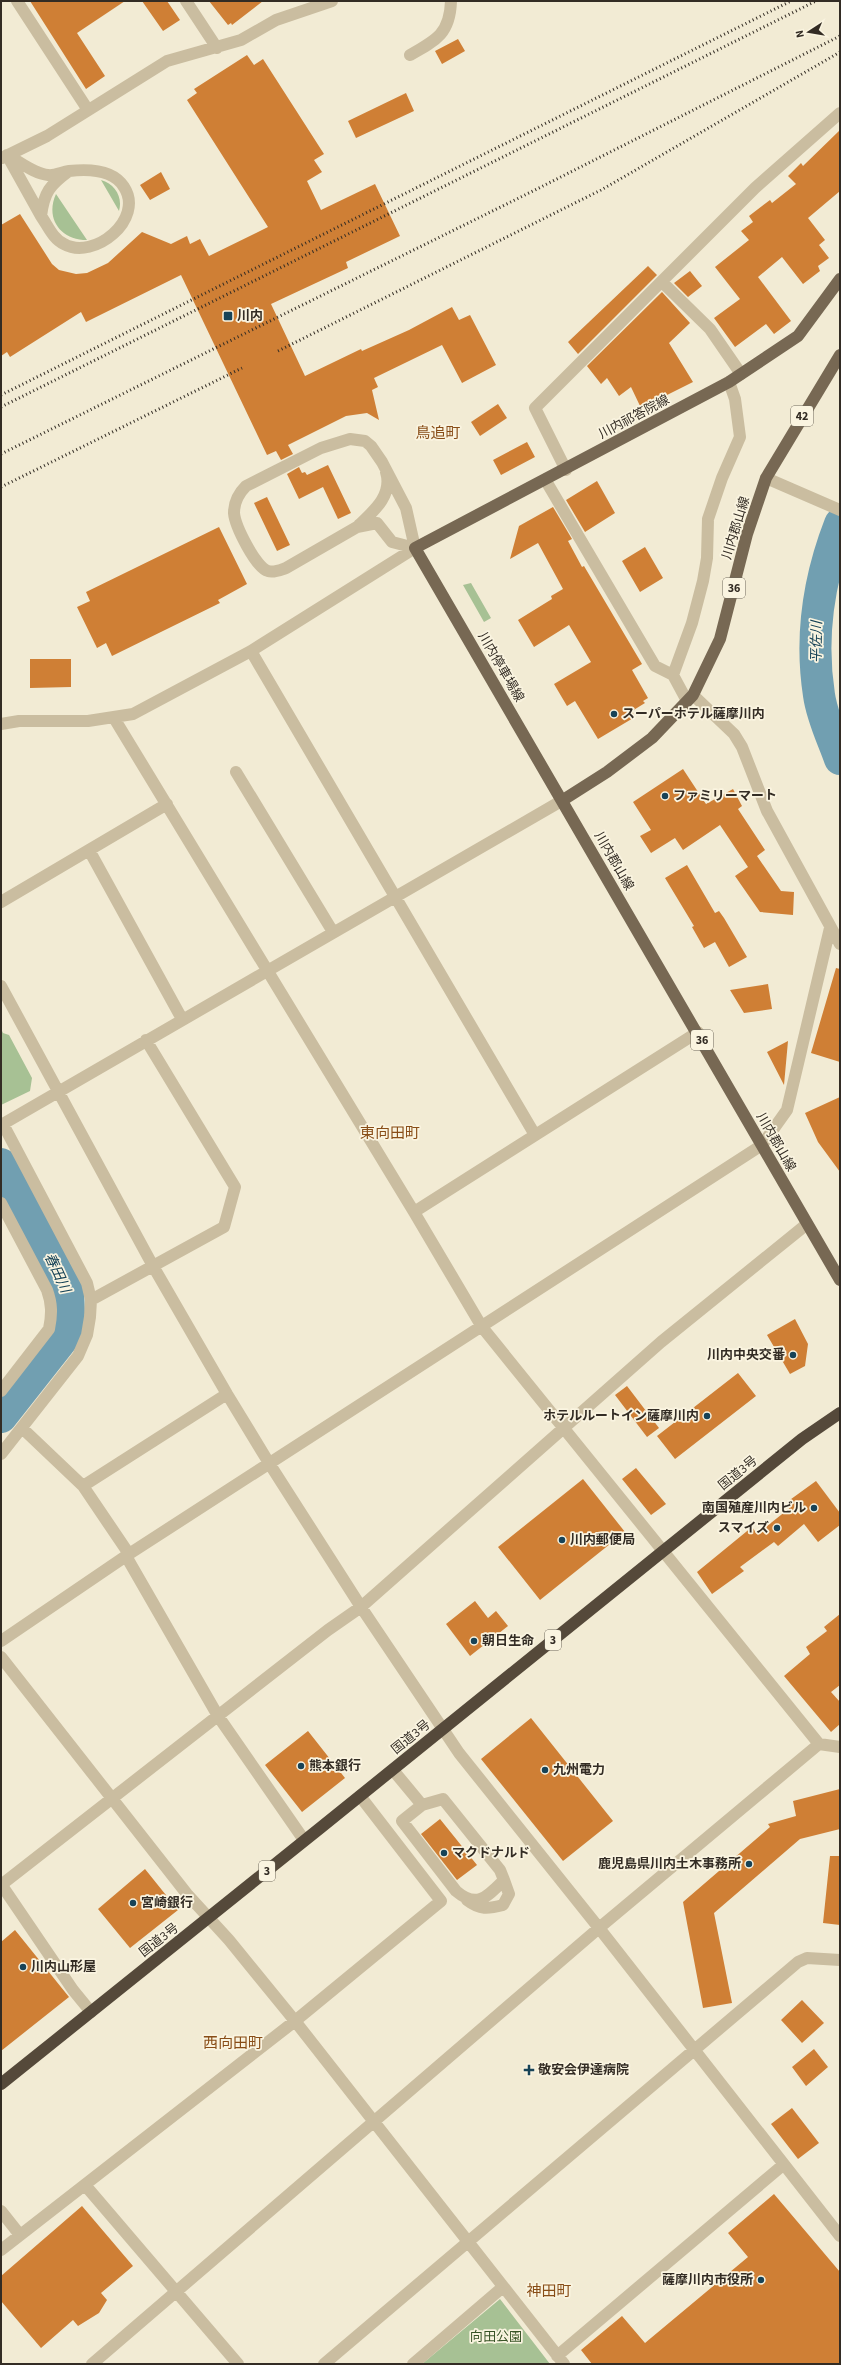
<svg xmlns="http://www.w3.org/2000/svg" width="841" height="2365" font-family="'Source Sans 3','Noto Sans JP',sans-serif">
  <rect width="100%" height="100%" fill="#f2ebd4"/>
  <path fill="#a7c194" d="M 101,180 C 115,184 123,197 119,211 Z
    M 56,194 L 87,240 C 60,240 45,218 56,194 Z
    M 471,583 L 491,618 L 484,622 L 463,585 Z
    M 1,1029 L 3,1033 L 9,1035 L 32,1078 L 30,1091 L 1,1105 Z
    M 500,2299 L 550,2364 L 422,2364 Z"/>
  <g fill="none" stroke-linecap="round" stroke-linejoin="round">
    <path stroke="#719fb1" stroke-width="32" d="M 840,524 C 819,578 810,637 819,695 C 822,717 833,739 840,759
      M 1,1164 L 52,1258 L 68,1292 L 69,1313 L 68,1332 L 1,1417"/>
  </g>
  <path fill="#cf7f35" d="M 30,1 L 125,1 L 77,33 L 105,76 L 86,89 Z
    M 142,1 L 167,1 L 180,20 L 163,31 Z
    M 209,1 L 263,1 L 232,25 L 231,23 L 228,25 Z
    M 458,39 L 465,51 L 442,64 L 435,51 Z
    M 247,55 L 254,65 L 263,59 L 324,154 L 314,160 L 322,172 L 307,181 L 321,210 L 375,184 L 400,236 L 346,262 L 348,268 L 271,304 L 305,376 L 361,349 L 362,351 L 409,330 L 452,307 L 459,320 L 470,315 L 496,365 L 462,383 L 442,345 L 374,378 L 378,387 L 372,390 L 379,420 L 367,413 L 346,416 L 288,445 L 293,454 L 281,460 L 276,451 L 267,455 L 181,275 L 86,322 L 81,312 L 10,357 L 7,352 L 1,356 L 1,225 L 20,214 L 52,264 L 59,270 L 76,274 L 87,273 L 108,263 L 142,232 L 171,244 L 187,236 L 190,244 L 200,239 L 209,256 L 268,227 L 187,100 L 197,93 L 194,89 Z
    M 406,93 L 414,111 L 356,138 L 348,121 Z
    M 840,130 L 840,191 L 808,218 L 825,240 L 819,245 L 829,258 L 818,266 L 820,271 L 803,284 L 782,257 L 758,277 L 791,321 L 774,334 L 766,324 L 735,347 L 714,318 L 740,299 L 715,267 L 749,240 L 741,231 L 753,222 L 749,216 L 770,200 L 772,203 L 796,184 L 788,176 L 801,163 L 803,166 Z
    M 161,172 L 170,189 L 150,200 L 140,185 Z
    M 648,266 L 657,275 L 578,354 L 568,342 Z
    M 690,271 L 702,286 L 688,297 L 674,283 Z
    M 662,292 L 690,323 L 669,343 L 693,382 L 641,408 L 631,387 L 619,396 L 607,378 L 601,384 L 587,366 Z
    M 498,404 L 507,418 L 480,436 L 471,422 Z
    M 527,442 L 535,457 L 501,475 L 493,460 Z
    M 328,465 L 351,513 L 338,519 L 323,487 L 299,499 L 287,474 L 299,467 L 302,473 L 305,472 L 307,475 Z
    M 597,481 L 615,513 L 585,532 L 566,500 Z
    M 267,497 L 290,545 L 277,551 L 254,503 Z
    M 553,507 L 572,539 L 568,541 L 582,567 L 584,566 L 642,664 L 632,670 L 648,698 L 643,701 L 645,703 L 632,711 L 635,717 L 598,739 L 575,701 L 567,706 L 554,684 L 591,662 L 569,625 L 534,647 L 518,620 L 552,599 L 551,596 L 563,589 L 538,543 L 510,559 L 519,526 Z
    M 219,527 L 247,584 L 218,600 L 220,603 L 112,656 L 106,643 L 97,648 L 77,607 L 90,601 L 86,592 Z
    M 645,547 L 663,578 L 640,592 L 622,561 Z
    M 30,659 L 71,659 L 71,687 L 30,688 Z
    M 683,769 L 706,804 L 733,789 L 742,806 L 738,809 L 765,850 L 757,856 L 781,891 L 794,892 L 793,915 L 760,912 L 735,876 L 748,867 L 720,825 L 683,850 L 675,838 L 651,853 L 640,836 L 651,830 L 633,802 Z
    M 687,865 L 715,913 L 719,911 L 724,918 L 747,957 L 729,967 L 715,942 L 704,948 L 692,927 L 694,926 L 665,878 Z
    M 836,968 L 840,969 L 840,1062 L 811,1053 Z
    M 768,984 L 772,1009 L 744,1013 L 730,990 Z
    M 788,1041 L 784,1085 L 767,1052 Z
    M 840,1097 L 840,1172 L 818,1142 L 805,1113 Z
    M 795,1319 L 808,1344 L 805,1366 L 790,1374 L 767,1335 Z
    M 738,1373 L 756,1396 L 675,1459 L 657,1436 Z
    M 627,1386 L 659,1428 L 647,1437 L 615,1395 Z
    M 636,1468 L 666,1504 L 651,1515 L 622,1479 Z
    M 583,1479 L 625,1532 L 540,1600 L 498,1547 Z
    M 816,1481 L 840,1513 L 840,1525 L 818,1542 L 804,1524 L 778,1546 L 774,1542 L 740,1567 L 744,1571 L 712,1594 L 697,1572 L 752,1527 L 757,1534 L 791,1507 L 787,1502 Z
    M 475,1601 L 488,1618 L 496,1611 L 508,1626 L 470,1656 L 446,1624 Z
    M 840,1614 L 840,1685 L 831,1692 L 840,1702 L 840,1724 L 831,1732 L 784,1676 L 810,1654 L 806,1647 L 827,1631 L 824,1627 Z
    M 531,1718 L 613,1821 L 563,1861 L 481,1759 Z
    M 308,1731 L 345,1778 L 302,1812 L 265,1765 Z
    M 840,1789 L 840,1829 L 800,1839 L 714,1913 L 732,2003 L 703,2008 L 683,1902 L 770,1827 L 768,1824 L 796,1816 L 793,1801 Z
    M 440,1819 L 477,1865 L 457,1880 L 421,1834 Z
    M 830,1856 L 840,1856 L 840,1925 L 823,1923 Z
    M 145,1869 L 178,1910 L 130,1948 L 98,1909 Z
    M 15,1930 L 69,1997 L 1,2051 L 1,1942 Z
    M 802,2000 L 824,2023 L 802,2043 L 781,2020 Z
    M 814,2049 L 828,2067 L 806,2086 L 792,2067 Z
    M 792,2108 L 819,2143 L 798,2159 L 771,2124 Z
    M 774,2194 L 840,2272 L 840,2364 L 592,2364 L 581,2350 L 616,2321 L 622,2316 L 645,2343 L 748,2257 L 728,2233 Z
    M 82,2206 L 133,2266 L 101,2293 L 107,2300 L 99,2313 L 78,2326 L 73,2320 L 41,2348 L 1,2301 L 1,2276 Z"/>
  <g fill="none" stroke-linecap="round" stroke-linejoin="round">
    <path stroke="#cabda0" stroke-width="12" d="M 17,1 L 88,110
      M 186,1 L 217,48
      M 410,55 C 437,40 450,33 451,1
      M 2,158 L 47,136 L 167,61 L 241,40 L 276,20 L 332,1
      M 41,216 L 7,155 C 19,161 34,174 48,175 C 54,176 62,172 69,171 C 87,169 113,169 124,187 C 145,219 94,261 64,244 C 53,239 48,226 41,216 C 44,192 50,185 69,171
      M 662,282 L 710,329 L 741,374
      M 350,439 L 365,441 L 371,446 L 382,462 L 406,508 L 415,548 L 392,542 L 377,523 L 357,527 L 286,568 C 280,570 274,573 268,571 C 256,568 235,526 234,513 C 234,503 239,493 246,486 L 321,448 Z
      M 566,470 L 535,408 L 755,188 L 840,113
      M 766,478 L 840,510
      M 546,481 L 655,666 L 673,675 L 687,701
      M 359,525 C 374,511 393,495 386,472
      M 251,651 L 535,1135
      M 673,675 L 692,623 L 703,581 L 707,558 L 708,519 L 722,478 L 740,437 L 735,399 L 729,382
      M 693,695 L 734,734 L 742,747 L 767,811 L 840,944
      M 114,718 L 414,1212 L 482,1327 L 819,1744 L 840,1747
      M 1,724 L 19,721 L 88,721 L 133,714 L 251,651 L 415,548
      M 236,772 L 333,932
      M 89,850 L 182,1019
      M 1,902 L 167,804
      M 1,986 L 153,1266 L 227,1394 L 269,1463 L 361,1607 L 459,1753 L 599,1928 L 840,2236
      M 1,1125 L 563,800
      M 1,1203 L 47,1290 C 52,1304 52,1314 49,1329 L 1,1391
      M 414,1212 L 698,1032
      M 91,1300 L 224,1227 L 235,1187 L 146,1040
      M 22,1428 L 83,1486 L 129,1554
      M 1,1454 L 78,1356 L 87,1335 L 90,1317 L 91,1300 L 87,1283 L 3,1124
      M 83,1486 L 227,1394
      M 126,1556 L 218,1716 L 304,1840
      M 1,1641 L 129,1554 L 762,1145 L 787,1110 L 830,928
      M 1,1657 L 187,1894 L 229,1940 L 295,2021 L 564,2364
      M 393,1770 L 422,1805 L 443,1799 L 500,1870 L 504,1880 C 487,1897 477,1909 456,1891 L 402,1821 L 422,1805
      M 1,1884 L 73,1990 L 91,2012
      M 1,1885 L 328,1630 L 361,1607 L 661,1342 L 807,1224
      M 467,1900 C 480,1910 488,1909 503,1905 L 509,1894 L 504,1880
      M 85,2185 L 238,2364
      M 1,2211 L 20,2235
      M 1,2250 L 295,2021 L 441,1901 L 360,1796
      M 557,2356 L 783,2165
      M 92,2364 L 599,1928 L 819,1744
      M 324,2364 L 798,1962 L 807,1958 L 840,1960
      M 413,2364 L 503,2287"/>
    <path stroke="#776853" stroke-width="12" d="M 840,279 L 798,336 L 729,382 L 415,548 L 840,1280
      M 563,800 L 607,772 L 652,738 L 693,695 L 720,639 L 747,534 L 766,478 L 840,355"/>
    <path stroke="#55493a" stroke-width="12" d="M 1,2084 C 269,1870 535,1655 802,1439 L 840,1413"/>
    <path stroke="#332c24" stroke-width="3" stroke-dasharray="1 3" stroke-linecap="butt" d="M 278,351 L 601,190 L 840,52
      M 1,395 L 791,1
      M 1,407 L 816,1
      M 1,454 L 535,190 L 840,36
      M 1,487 L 242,368"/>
  </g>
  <g fill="#174357" stroke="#faf4e0" stroke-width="1.5">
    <rect x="223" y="311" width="10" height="10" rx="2"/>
    <circle cx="614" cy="714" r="4"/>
    <circle cx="665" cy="796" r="4"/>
    <circle cx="793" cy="1355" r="4"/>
    <circle cx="707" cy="1416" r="4"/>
    <circle cx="814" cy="1508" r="4"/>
    <circle cx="777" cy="1528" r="4"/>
    <circle cx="562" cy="1540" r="4"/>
    <circle cx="474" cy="1641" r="4"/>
    <circle cx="301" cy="1766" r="4"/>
    <circle cx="545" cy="1770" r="4"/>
    <circle cx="444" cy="1853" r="4"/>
    <circle cx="749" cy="1864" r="4"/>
    <circle cx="133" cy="1903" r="4"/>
    <circle cx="23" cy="1967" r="4"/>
    <path d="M527 2064h4v4h4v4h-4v4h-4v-4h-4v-4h4z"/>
    <circle cx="761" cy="2280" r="4"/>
  </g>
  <g text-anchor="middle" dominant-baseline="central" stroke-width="3.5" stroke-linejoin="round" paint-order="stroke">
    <g fill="#faf4e0" stroke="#6f685c" stroke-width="1">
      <rect x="791" y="406" width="22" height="20" rx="3"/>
      <rect x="723" y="578" width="22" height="20" rx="3"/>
      <rect x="691" y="1030" width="22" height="20" rx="3"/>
      <rect x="545" y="1630" width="16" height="20" rx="3"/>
      <rect x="259" y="1861" width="16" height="20" rx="3"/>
    </g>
    <g font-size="12" font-weight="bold" fill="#332c24">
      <text x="802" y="416">42</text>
      <text x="734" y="588">36</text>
      <text x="702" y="1040">36</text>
      <text x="553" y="1640">3</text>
      <text x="267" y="1871">3</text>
    </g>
    <g font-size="13" font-weight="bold" fill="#332c24" stroke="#faf4e0" text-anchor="start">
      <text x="237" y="316">川内</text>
      <text x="622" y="714">スーパーホテル薩摩川内</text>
      <text x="673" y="796">ファミリーマート</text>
      <text x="785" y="1355" text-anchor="end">川内中央交番</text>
      <text x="699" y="1416" text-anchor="end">ホテルルートイン薩摩川内</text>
      <text x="806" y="1508" text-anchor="end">南国殖産川内ビル</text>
      <text x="769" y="1528" text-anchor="end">スマイズ</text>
      <text x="570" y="1540">川内郵便局</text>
      <text x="482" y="1641">朝日生命</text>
      <text x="309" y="1766">熊本銀行</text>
      <text x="553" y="1770">九州電力</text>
      <text x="452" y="1853">マクドナルド</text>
      <text x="741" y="1864" text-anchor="end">鹿児島県川内土木事務所</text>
      <text x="141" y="1903">宮崎銀行</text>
      <text x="31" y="1967">川内山形屋</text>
      <text x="538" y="2070">敬安会伊達病院</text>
      <text x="753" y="2280" text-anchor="end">薩摩川内市役所</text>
    </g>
    <g font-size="13" fill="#332c24" stroke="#faf4e0">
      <text transform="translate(634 417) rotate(-28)">川内祁答院線</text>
      <text transform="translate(736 528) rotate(-73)">川内郡山線</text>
      <text transform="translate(501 667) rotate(60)">川内停車場線</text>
      <text transform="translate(614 861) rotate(60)">川内郡山線</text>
      <text transform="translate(776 1142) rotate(60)">川内郡山線</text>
      <text transform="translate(738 1473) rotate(-39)">国道3号</text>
      <text transform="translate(411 1737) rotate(-39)">国道3号</text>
      <text transform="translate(159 1940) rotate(-38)">国道3号</text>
    </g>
    <g font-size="13" fill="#385326" stroke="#faf4e0">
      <text x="496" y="2337">向田公園</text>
    </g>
    <g font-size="14" font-style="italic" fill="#174357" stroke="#faf4e0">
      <text transform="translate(817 642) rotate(-89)">平佐川</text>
      <text transform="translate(57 1273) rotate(65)">春田川</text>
    </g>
    <g font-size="15" fill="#884d17" stroke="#faf4e0">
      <text x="438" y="433">鳥追町</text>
      <text x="390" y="1133">東向田町</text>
      <text x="233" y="2043">西向田町</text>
      <text x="549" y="2291">神田町</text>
    </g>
  </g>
  <rect width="841" height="2365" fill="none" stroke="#332c24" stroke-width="4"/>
  <g transform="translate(809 32) rotate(258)" stroke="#faf4e0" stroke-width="3" paint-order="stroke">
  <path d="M0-3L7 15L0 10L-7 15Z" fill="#332c24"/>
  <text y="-6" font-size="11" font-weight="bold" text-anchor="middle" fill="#332c24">N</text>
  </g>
</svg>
